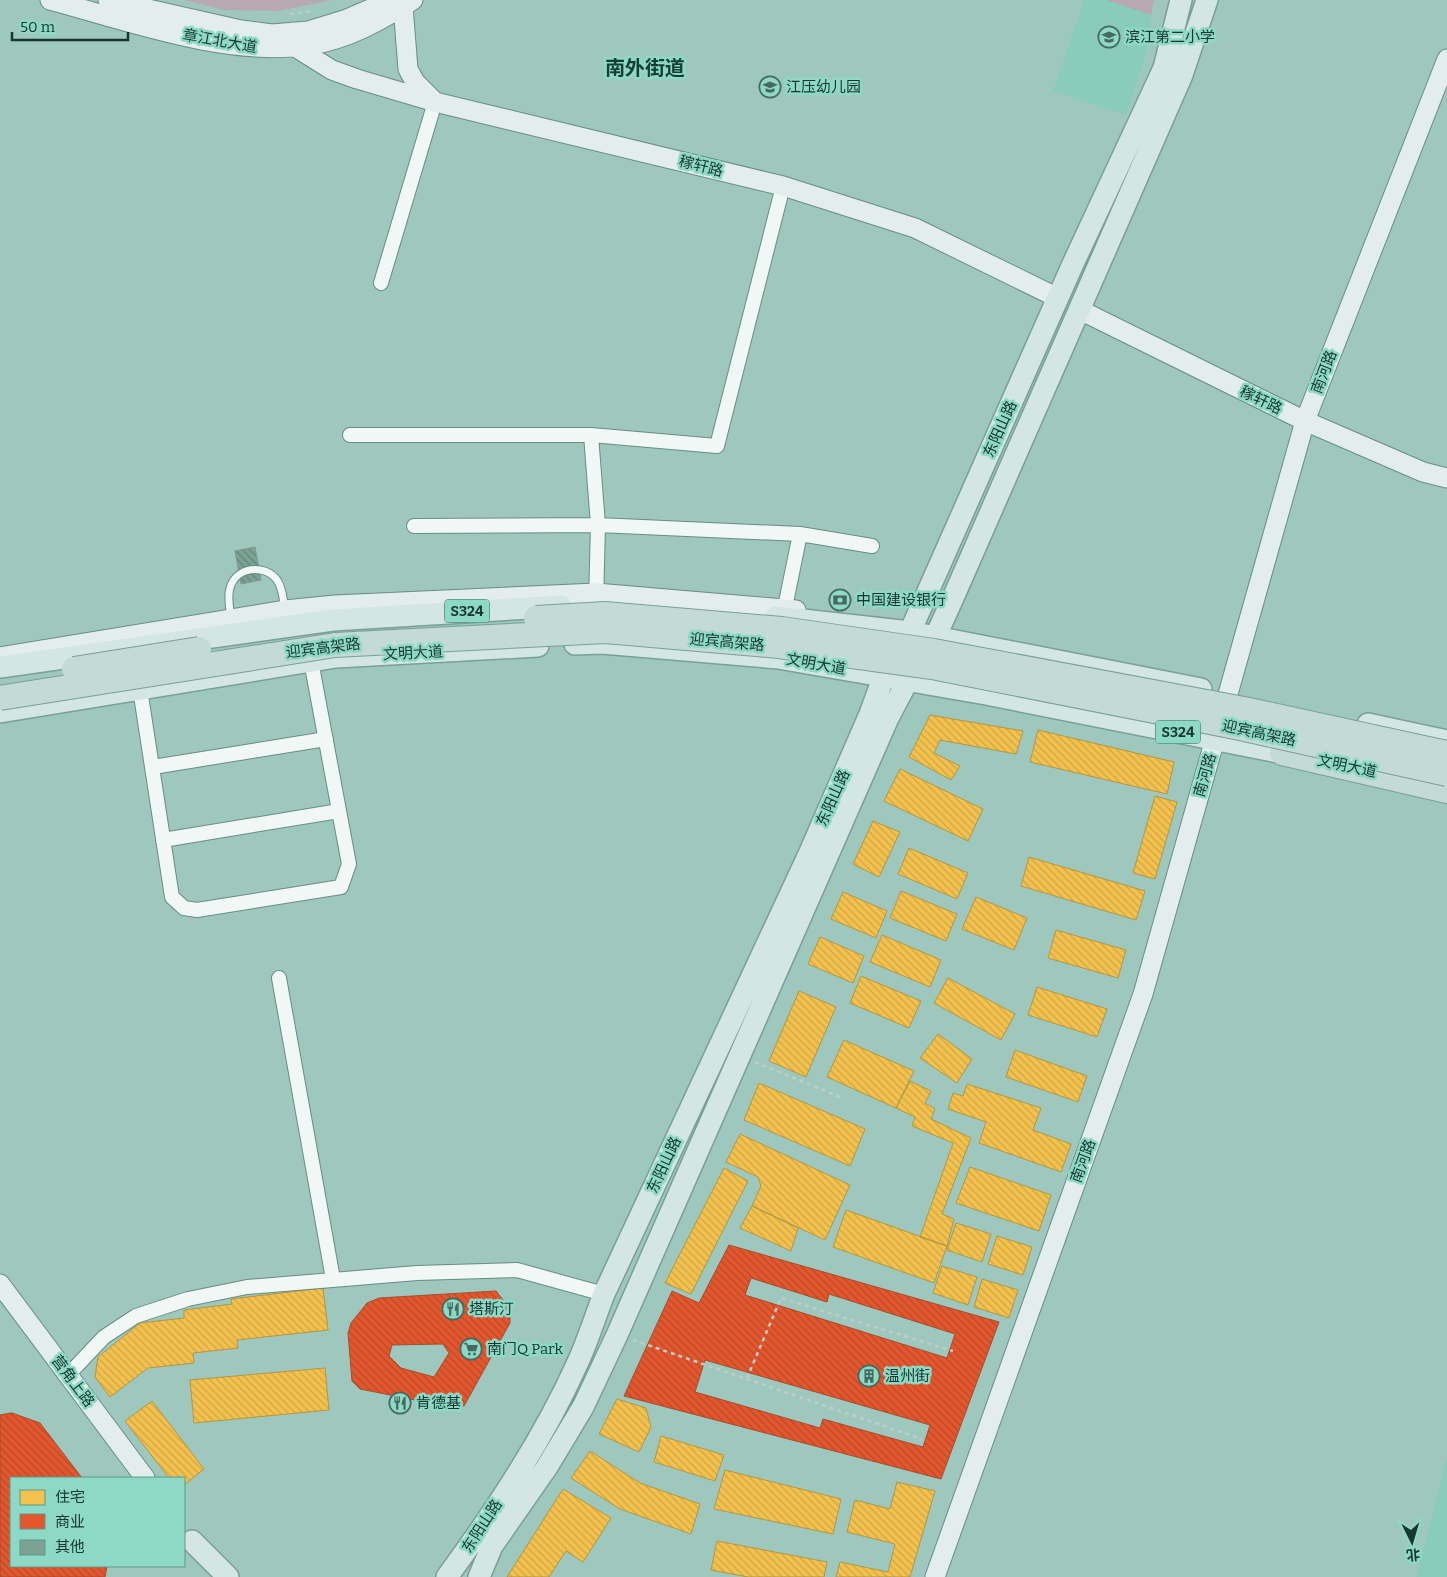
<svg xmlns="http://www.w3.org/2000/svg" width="1447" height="1577" font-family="Bitter,'Noto Sans SC',serif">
  <defs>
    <pattern id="homes-back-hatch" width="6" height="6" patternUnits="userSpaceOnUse" patternTransform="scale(1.25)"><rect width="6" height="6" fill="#f2c14e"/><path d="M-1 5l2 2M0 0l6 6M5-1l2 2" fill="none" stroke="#cfa644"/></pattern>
    <pattern id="shops-back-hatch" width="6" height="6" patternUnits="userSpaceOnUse" patternTransform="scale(1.25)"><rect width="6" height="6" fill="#e4572e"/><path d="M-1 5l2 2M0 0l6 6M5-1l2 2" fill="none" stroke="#b84928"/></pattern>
    <pattern id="building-back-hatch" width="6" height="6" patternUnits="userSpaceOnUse" patternTransform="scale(1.25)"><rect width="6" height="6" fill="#7ba292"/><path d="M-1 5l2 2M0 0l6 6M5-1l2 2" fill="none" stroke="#648578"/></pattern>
  </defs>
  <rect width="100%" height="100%" fill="#9ec8bd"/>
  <path fill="#8accbb" d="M 1084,0 L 1154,0 L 1144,59 L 1126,115 L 1053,91 Z
    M 1447,1457 L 1447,1577 L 1416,1577 Z"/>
  <path fill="#b8a8af" d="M 185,0 L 332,0 L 279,11 L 224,10 Z
    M 1106,0 L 1154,0 L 1151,15 Z"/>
  <path fill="url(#homes-back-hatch)" stroke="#b09745" d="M 930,715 L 1023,731 L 1016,754 L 940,740 L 934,753 L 960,766 L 951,780 L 909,757 Z
    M 1038,730 L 1174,762 L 1167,794 L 1030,762 Z
    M 900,769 L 983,809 L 968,841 L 884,801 Z
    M 1155,796 L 1177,802 L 1155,879 L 1133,873 Z
    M 873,821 L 900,832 L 879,877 L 853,864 Z
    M 909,848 L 968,873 L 957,899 L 898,874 Z
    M 1029,857 L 1145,891 L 1136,920 L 1021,886 Z
    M 901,891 L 957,914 L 946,941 L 890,918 Z
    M 843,892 L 887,911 L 876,938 L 831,919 Z
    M 976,897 L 1027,918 L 1014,950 L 962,929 Z
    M 1056,930 L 1126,950 L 1118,978 L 1048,958 Z
    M 882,935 L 941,960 L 930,987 L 870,962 Z
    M 820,937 L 864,956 L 853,983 L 808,964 Z
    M 861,976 L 921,1001 L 909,1028 L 850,1003 Z
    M 948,978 L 1015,1014 L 1001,1040 L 934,1003 Z
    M 1037,987 L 1107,1009 L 1097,1037 L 1028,1015 Z
    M 799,991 L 836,1007 L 806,1077 L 769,1061 Z
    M 938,1034 L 972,1059 L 957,1083 L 920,1058 Z
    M 844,1040 L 914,1071 L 896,1108 L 827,1077 Z
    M 1015,1050 L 1087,1076 L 1078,1102 L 1006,1077 Z
    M 910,1081 L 931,1091 L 925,1103 L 935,1109 L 931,1119 L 971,1138 L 942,1214 L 954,1219 L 947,1246 L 920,1237 L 953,1143 L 912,1126 L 915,1117 L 896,1108 Z
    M 759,1083 L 865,1129 L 850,1166 L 744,1120 Z
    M 967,1084 L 1041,1108 L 1033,1130 L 1071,1144 L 1061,1172 L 979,1143 L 986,1122 L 948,1109 L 953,1093 L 963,1096 Z
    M 740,1134 L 850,1185 L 825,1240 L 752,1206 L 761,1186 L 758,1177 L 726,1162 Z
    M 970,1167 L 1051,1195 L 1039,1231 L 956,1203 Z
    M 724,1168 L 748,1181 L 691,1294 L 665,1283 Z
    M 752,1206 L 798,1228 L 791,1251 L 740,1228 Z
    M 846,1210 L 947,1246 L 934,1283 L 833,1247 Z
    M 956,1223 L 991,1234 L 982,1262 L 947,1250 Z
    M 997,1236 L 1032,1247 L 1023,1275 L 988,1264 Z
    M 942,1266 L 977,1277 L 968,1305 L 933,1293 Z
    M 982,1279 L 1018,1290 L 1009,1318 L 974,1307 Z
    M 323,1288 L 328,1330 L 237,1340 L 238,1348 L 193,1353 L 194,1363 L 148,1368 L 110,1397 L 95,1377 L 98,1357 L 140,1323 L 184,1318 L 184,1310 L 232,1304 L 231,1299 Z
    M 325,1368 L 329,1410 L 194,1423 L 190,1380 Z
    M 617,1399 L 646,1408 L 651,1427 L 639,1452 L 599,1434 Z
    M 152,1401 L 204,1469 L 184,1485 L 184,1478 L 169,1478 L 125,1421 Z
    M 12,1413 L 18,1450 L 0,1454 L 0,1415 Z
    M 661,1436 L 724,1455 L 715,1481 L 654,1462 Z
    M 590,1451 L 640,1483 L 700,1504 L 691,1534 L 620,1509 L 571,1478 Z
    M 725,1470 L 841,1499 L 833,1534 L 714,1509 Z
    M 897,1482 L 935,1491 L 910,1577 L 836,1577 L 840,1562 L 888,1572 L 895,1544 L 847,1532 L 855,1500 L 890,1509 Z
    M 563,1489 L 611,1518 L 583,1562 L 566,1551 L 549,1577 L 507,1577 Z
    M 717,1541 L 827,1562 L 824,1577 L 748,1577 L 711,1570 Z"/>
  <path fill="url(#shops-back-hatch)" stroke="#a64d2e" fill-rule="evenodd" d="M 729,1245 L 999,1322 L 941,1479 L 624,1396 L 672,1291 L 699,1303 ZM 751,1278 L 827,1302 L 829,1294 L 955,1334 L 947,1358 L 745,1295 ZM 705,1360 L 930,1425 L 923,1447 L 823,1419 L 820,1428 L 695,1392 Z
    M 496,1291 L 510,1309 L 510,1323 L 464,1406 L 450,1407 L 360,1389 L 352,1381 L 348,1333 L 351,1323 L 367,1303 L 379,1298 ZM 443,1344 L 449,1353 L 434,1377 L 401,1368 L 389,1356 L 392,1345 Z
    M 12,1413 L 40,1423 L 82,1478 L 11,1478 L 11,1566 L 107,1566 L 105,1577 L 0,1577 L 0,1415 Z"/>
  <path fill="url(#building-back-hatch)" stroke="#7b998e" d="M 255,547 L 261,580 L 241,584 L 235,551 Z"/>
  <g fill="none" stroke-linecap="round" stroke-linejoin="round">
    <g stroke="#698c83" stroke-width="9">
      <path id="lane" d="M 231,619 C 230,609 227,597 230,588 C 236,567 264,563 277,580 C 283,588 283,600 285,610"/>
    </g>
    <g stroke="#698c83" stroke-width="16">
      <path id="street" d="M 381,283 L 435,102
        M 350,435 L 591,435 L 717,446 L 783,186
        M 591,435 L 598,525 L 596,603
        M 414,526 L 598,525 L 800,534 L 872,546
        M 783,617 L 800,534
        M 140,689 L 172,897 L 184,908 L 197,910 L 341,887 L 349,864 L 311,661
        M 153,767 L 326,739
        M 163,840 L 339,811
        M 279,978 L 333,1279
        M 68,1375 L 104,1337 L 136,1316 L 188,1299 L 247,1287 L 417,1273 L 517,1270 L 604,1294"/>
    </g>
    <g stroke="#698c83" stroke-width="21">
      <path id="secondary" d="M 50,0 C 128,21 230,58 310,45 C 347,40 382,20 413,0
        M 108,0 L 241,30 L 272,34 L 308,31 L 347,19 L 391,0
        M 403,6 L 408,69 L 415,82 L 434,101
        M 292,32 L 295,47 L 332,70 L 357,79 L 435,102 L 783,186 L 915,228 L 1058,298
        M 1080,310 L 1305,421 L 1423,472 L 1447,478
        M 0,657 L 285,610 L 335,605 L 596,593 L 796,610
        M 1228,694 L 1305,421 L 1447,59
        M 0,1284 L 145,1478
        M 935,1577 L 1143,994 L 1215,739"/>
    </g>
    <g stroke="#799f96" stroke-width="24">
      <path id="primary" d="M 776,617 L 910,632 L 1201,689
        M 575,644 L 602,643 L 778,658 L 986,694 L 1298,756
        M 0,667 L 333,620 L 561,606
        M 0,712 L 336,657 L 538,646
        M 1368,724 L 1447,741
        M 192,1541 L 228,1577
        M 447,1577 C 496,1510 544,1438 578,1362 C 588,1340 595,1317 604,1294 L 810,852 L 870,714 L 884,676 L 910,632 L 1072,266 L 1164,68 L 1181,0
        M 479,1577 L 492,1546 L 547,1467 L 583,1407 L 617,1335 L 888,718 L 908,680 L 935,638 L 953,598 L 1182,75 L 1207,0"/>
    </g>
    <g stroke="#799f96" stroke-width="26">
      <path id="highway" d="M 1282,753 L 1447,791"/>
    </g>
    <path stroke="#bfcdc9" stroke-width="2.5" stroke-dasharray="4 4" stroke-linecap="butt" d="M 290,14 L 312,11
      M 755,1062 L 840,1097
      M 633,1340 L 922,1439
      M 747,1378 L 781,1298 L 953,1351"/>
    <use href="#lane" stroke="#f0f7f5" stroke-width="7"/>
    <use href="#street" stroke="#f0f7f5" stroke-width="14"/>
    <use href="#secondary" stroke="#e3eeec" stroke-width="19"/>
    <use href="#primary" stroke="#d4e6e2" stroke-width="21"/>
    <use href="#highway" stroke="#c3dad5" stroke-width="24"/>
    <g stroke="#799f96" stroke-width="26" stroke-linecap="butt">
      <path id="highway-bridge" d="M 536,618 L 605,614 L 782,629 L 934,651 L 1244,709 L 1447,753
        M 74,669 L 199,649
        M 0,698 L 335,645 L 605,631 L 779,646 L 932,667 L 1240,728 L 1447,774"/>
    </g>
    <use href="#highway-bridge" stroke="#c3dad5" stroke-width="24"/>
  </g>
  <defs>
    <g id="school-ring" transform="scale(1.125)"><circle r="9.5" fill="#8dd9c5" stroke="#466961" stroke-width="1.5"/><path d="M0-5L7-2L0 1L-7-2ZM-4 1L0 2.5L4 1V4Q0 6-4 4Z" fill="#466961"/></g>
    <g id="bank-ring" transform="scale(1.125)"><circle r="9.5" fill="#8dd9c5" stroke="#466961" stroke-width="1.5"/><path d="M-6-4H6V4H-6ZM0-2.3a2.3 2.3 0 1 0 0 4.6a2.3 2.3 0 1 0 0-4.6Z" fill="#466961"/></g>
    <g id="restaurant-ring" transform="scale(1.125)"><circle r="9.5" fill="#8dd9c5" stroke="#466961" stroke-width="1.5"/><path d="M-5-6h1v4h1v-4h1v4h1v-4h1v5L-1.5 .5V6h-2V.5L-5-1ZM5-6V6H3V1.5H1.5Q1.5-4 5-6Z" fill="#466961"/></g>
    <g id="supermarket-ring" transform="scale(1.125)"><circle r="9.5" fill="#8dd9c5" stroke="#466961" stroke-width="1.5"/><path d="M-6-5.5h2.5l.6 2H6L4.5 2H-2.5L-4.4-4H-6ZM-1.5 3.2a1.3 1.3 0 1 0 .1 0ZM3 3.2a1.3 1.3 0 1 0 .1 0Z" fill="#466961"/></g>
    <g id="building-ring" transform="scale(1.125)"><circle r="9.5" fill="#8dd9c5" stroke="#466961" stroke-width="1.5"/><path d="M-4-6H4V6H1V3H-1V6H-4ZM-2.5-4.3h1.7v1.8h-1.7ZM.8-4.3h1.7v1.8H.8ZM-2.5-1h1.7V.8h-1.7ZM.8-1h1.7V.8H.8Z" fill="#466961"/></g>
  </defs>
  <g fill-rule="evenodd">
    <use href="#school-ring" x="1109" y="37"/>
    <use href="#school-ring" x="770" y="87"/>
    <use href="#bank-ring" x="840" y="600"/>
    <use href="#restaurant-ring" x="453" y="1309"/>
    <use href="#supermarket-ring" x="471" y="1349"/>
    <use href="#building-ring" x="869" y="1376"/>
    <use href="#restaurant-ring" x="400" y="1403"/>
  </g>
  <g text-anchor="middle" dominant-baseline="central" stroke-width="5" stroke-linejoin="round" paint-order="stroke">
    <g fill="#8dd9c5" stroke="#3a675c" stroke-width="1">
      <rect x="444.5" y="599.5" width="45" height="23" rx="4"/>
      <rect x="1155.5" y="720.5" width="45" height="23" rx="4"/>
    </g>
    <g font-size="14" font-weight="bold" fill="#17362f">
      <text x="467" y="611">S324</text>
      <text x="1178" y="732">S324</text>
    </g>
    <g font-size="15" fill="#17362f" stroke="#8dd9c5" text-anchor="start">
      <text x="1125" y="37">滨江第二小学</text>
      <text x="786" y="87">江压幼儿园</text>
      <text x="856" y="600">中国建设银行</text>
      <text x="469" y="1309">塔斯汀</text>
      <text x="487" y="1349">南门Q Park</text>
      <text x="885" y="1376">温州街</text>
      <text x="416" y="1403">肯德基</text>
    </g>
    <g font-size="15" fill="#17362f" stroke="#8dd9c5">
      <text transform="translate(220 41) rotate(10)">章江北大道</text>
      <text transform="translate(701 166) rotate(14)">稼轩路</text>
      <text transform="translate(1324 372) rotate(-69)">南河路</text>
      <text transform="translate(1261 400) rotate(26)">稼轩路</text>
      <text transform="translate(1000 429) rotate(-66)">东阳山路</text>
      <text transform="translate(727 642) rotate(5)">迎宾高架路</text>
      <text transform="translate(323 648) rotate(-7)">迎宾高架路</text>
      <text transform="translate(413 653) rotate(-3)">文明大道</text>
      <text transform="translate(816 664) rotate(10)">文明大道</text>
      <text transform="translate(1259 733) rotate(12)">迎宾高架路</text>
      <text transform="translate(1347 766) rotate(12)">文明大道</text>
      <text transform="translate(1205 775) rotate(-74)">南河路</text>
      <text transform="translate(833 798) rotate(-66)">东阳山路</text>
      <text transform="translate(1083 1161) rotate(-70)">南河路</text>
      <text transform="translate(664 1165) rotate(-65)">东阳山路</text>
      <text transform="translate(73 1381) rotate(53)">营角上路</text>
      <text transform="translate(482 1526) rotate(-57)">东阳山路</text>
    </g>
    <g font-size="20" font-weight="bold" fill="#143d34" stroke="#8dd9c5">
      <text x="645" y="68">南外街道</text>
    </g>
  </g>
  <rect x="10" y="1477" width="175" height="90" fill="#8dd9c5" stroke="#5e9889"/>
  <rect x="20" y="1490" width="25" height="15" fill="#f2c14e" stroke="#5e9889"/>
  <text x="55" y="1502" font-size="15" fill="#17362f">住宅</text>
  <rect x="20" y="1514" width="25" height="15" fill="#e4572e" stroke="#5e9889"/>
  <text x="55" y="1527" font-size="15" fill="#17362f">商业</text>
  <rect x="20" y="1540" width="25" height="15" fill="#7ba292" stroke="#5e9889"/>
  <text x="55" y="1552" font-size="15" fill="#17362f">其他</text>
  <g transform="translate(1412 1542) rotate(175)" stroke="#8dd9c5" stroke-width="4" paint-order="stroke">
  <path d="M0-4L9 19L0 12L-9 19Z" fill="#17362f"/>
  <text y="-8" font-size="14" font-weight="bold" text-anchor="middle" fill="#17362f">北</text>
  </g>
  <path d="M12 32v8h116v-8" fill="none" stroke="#17362f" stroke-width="2.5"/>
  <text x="20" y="32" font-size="15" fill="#17362f" stroke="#8dd9c5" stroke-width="4" paint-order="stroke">50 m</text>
</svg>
